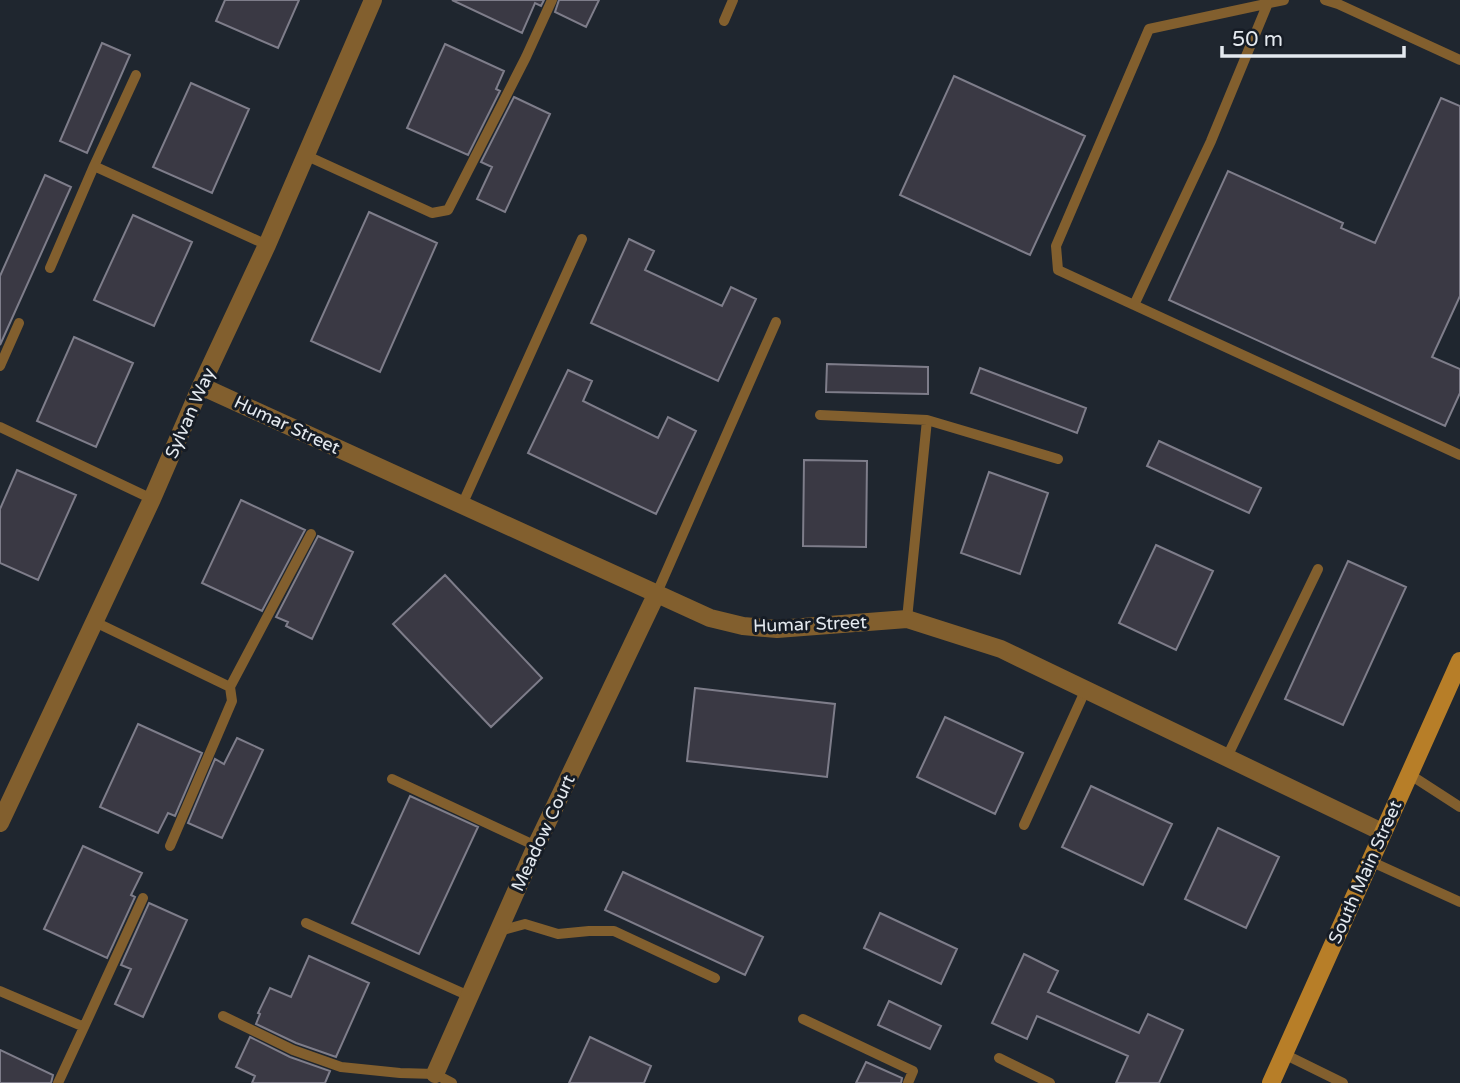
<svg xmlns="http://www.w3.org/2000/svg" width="1460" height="1083" font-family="'Varela Round',sans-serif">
  <rect width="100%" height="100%" fill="#1f262f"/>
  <path fill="#3a3944" stroke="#7e7d8a" stroke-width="2" d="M 225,0 L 299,0 L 278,48 L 216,21 Z
    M 452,0 L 544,0 L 541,6 L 535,3 L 522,33 Z
    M 559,0 L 599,0 L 586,27 L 555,12 Z
    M 102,43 L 130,55 L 87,153 L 60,141 Z
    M 445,44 L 504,71 L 496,89 L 500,91 L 468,155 L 407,128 Z
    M 954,76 L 1085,136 L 1030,255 L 900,195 Z
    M 191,83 L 249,109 L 212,193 L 153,167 Z
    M 514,97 L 550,114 L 505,212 L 477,199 L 492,167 L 481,162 Z
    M 1441,98 L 1460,106 L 1460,296 L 1432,357 L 1460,369 L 1460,393 L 1445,426 L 1169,300 L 1228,171 L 1343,223 L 1341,228 L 1375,243 Z
    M 45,175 L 71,187 L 0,345 L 0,276 Z
    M 369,212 L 437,243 L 380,372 L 311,341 Z
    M 133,215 L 192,242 L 154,326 L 94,300 Z
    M 629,239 L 654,251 L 645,270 L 722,306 L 731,287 L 756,299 L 718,381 L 591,323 Z
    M 74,337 L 133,363 L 96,447 L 37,421 Z
    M 827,364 L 928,367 L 928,394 L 826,392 Z
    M 980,368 L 1086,408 L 1077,433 L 971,393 Z
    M 568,370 L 592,381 L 583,401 L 658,438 L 668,417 L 696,431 L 656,514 L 528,453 Z
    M 1159,441 L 1261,488 L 1249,513 L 1147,466 Z
    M 804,460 L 867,461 L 866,547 L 803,546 Z
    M 17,470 L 76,495 L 38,580 L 0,563 L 0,509 Z
    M 989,472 L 1048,493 L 1020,574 L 961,553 Z
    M 241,500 L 305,530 L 262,611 L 202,583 Z
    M 318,536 L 353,552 L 312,639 L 286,626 L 288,622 L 276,617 Z
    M 1156,545 L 1213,571 L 1176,650 L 1119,623 Z
    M 1348,561 L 1406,587 L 1343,725 L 1285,699 Z
    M 445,575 L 542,678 L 491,727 L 393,624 Z
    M 695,688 L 835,704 L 827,777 L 687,761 Z
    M 945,717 L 1023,753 L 995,814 L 917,777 Z
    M 138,724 L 202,753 L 175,816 L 168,813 L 158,833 L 100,807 Z
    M 237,738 L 263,750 L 222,838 L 188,823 L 215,759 L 224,764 Z
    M 1091,786 L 1172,824 L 1143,885 L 1062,847 Z
    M 410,796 L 478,827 L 419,954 L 352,923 Z
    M 1218,828 L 1279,857 L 1246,928 L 1185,899 Z
    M 83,846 L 142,873 L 131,895 L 135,897 L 107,958 L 44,929 Z
    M 623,872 L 763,937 L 745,975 L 605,910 Z
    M 149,903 L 187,920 L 143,1017 L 115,1004 L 131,969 L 121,965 Z
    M 880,913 L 957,949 L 941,984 L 864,948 Z
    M 1024,954 L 1058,971 L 1048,992 L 1139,1033 L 1148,1014 L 1183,1030 L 1159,1083 L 1116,1083 L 1128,1056 L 1037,1016 L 1027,1039 L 992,1023 Z
    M 309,956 L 369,983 L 336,1057 L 296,1043 L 256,1024 L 260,1014 L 258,1013 L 270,988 L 291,997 Z
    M 889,1001 L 941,1026 L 930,1049 L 878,1025 Z
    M 250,1037 L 290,1057 L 330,1071 L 325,1083 L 252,1083 L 255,1076 L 236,1067 Z
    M 590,1037 L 651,1066 L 644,1083 L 569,1083 Z
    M 0,1050 L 53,1075 L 51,1083 L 0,1083 Z
    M 866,1062 L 902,1078 L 901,1083 L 856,1083 Z"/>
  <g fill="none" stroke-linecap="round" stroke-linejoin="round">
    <path stroke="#825f2e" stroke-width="10" d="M 1284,0 L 1149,29 L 1056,246 L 1058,270 L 1460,455
      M 1325,0 L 1338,4 L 1460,60
      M 724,21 L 733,0
      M 305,155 L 432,213 L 448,210 L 526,57 L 552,0
      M 94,166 L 136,75
      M 50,268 L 94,166 L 267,245
      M 1134,305 L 1211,141 L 1268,3
      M 0,366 L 19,323
      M 820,415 L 927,420 L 907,619
      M 927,420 L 1058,459
      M 0,427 L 152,499
      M 462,505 L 582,239
      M 656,595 L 776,322
      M 95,622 L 230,687 L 232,701 L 170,846
      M 230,687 L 311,534
      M 1227,757 L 1318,569
      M 1409,774 L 1460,807
      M 392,779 L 536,846
      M 1024,825 L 1086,689
      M 1370,861 L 1460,902
      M 306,923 L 469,996
      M 499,931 L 525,924 L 558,934 L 589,931 L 614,931 L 715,978
      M 0,991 L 84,1027 L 143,898
      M 223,1016 L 293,1050 L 341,1067 L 400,1073 L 435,1074 L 452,1083
      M 803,1019 L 913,1071 L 908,1083
      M 1284,1054 L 1343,1083
      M 999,1058 L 1050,1083
      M 58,1083 L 84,1027"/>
    <path stroke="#825f2e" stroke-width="18" d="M 201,386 L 710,618 L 743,626 L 777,629 L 907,619 L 1001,649 L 1382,832
      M 0,823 L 152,499 L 201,386 L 267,245 L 373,0
      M 435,1074 L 536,846 L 656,595"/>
    <path stroke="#b77e28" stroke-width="18" d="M 1271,1083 L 1460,661"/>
  </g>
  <g text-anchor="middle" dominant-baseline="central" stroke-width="6" stroke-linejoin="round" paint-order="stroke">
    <g font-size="18" fill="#e4e9ef" stroke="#161c25">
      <text transform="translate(190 413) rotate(-66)">Sylvan Way</text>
      <text transform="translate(287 425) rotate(25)">Humar Street</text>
      <text transform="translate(810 624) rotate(-2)">Humar Street</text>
      <text transform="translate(543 833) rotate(-65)">Meadow Court</text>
      <text transform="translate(1365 872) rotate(-66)">South Main Street</text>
    </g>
  </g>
  <path d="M1222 46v10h182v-10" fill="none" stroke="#e4e9ef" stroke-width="3.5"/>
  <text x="1232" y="46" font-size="21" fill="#e4e9ef" stroke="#161c25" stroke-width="5" paint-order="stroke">50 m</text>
</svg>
